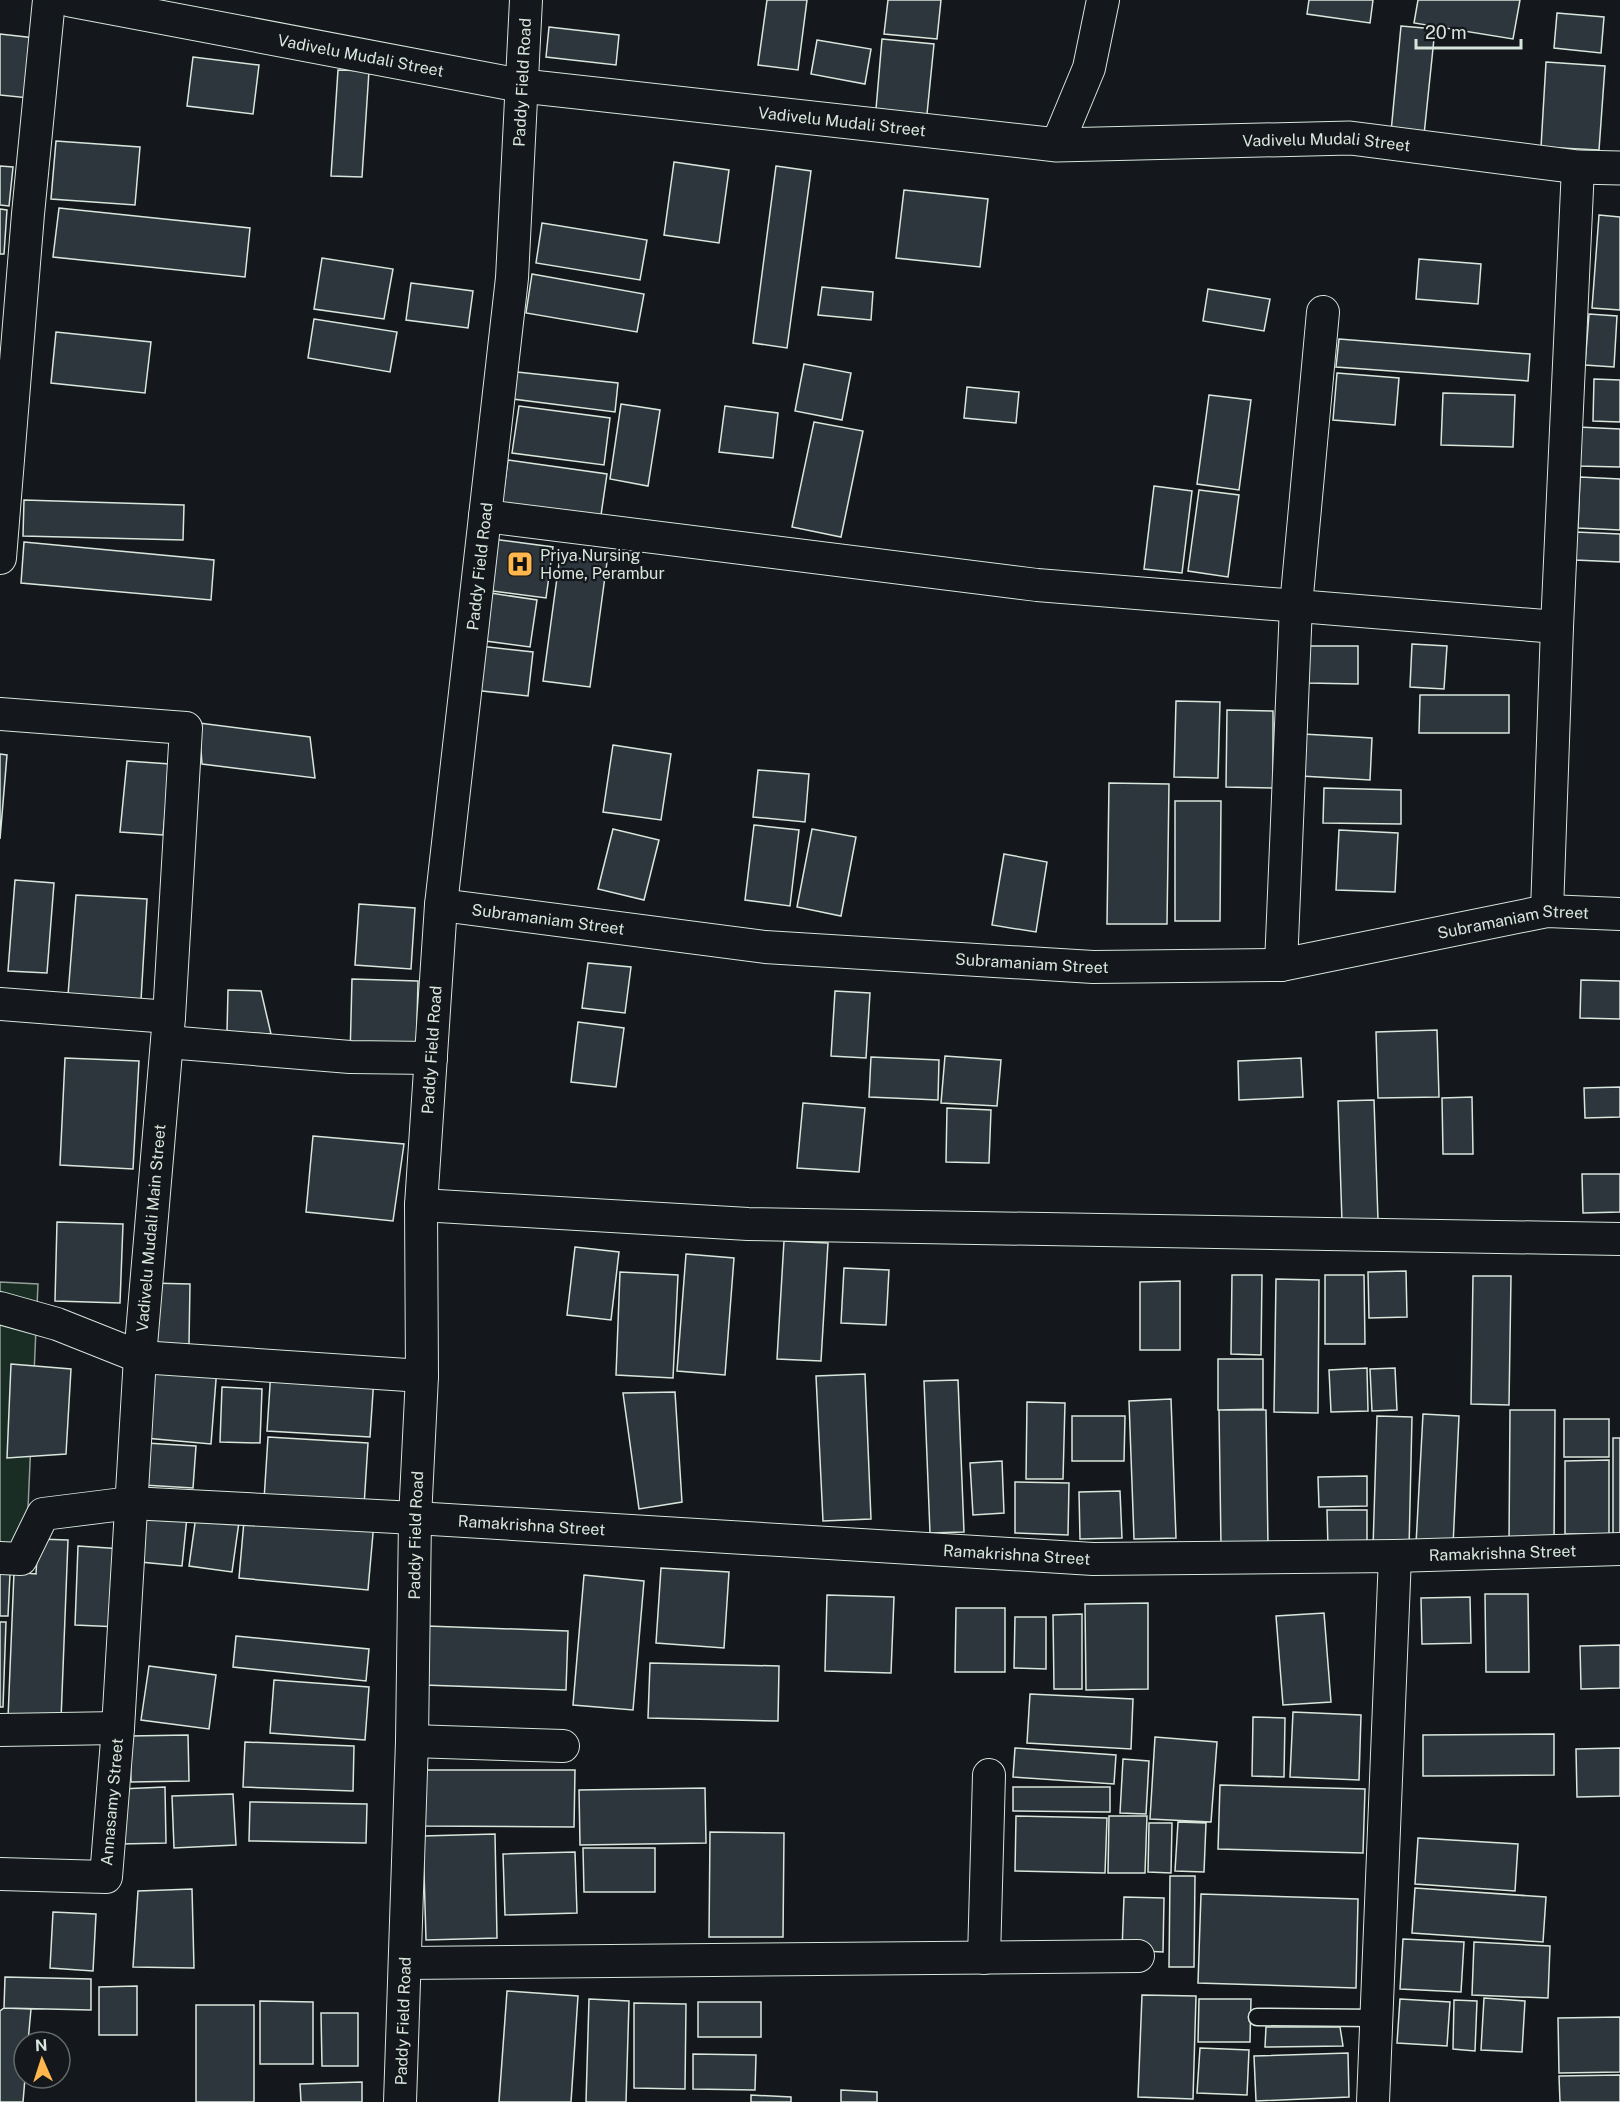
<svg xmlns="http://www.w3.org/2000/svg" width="1620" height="2102" font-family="'Public Sans',sans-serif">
  <rect width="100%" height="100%" fill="#14181c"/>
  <path fill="#1a2d24" stroke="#939e99" stroke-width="1.5" d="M 0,1282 L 38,1284 L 26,1553 L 0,1553 Z"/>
  <path fill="#2c363c" stroke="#d8e6dc" stroke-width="1.5" d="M 767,0 L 807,0 L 798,70 L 758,65 Z
    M 888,0 L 941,0 L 937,39 L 884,34 Z
    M 1309,0 L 1373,0 L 1370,23 L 1307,14 Z
    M 1418,0 L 1520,0 L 1513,39 L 1414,23 Z
    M 1557,13 L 1604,17 L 1601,53 L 1554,48 Z
    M 1401,26 L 1435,29 L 1424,135 L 1391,132 Z
    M 549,27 L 619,35 L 616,65 L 546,57 Z
    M 0,34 L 35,38 L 29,98 L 0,95 Z
    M 882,39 L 934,44 L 927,114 L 876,109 Z
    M 817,40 L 871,49 L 865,84 L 811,74 Z
    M 193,57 L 259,65 L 253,114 L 187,106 Z
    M 1546,62 L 1605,66 L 1599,150 L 1541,147 Z
    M 338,70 L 369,71 L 362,177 L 331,176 Z
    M 56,141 L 140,147 L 135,205 L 51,199 Z
    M 674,162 L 729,170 L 719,243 L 664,235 Z
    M 0,166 L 13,167 L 9,206 L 0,205 Z
    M 776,166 L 811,171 L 787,348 L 753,343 Z
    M 904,190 L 988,199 L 980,267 L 896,258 Z
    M 59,208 L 250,228 L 245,277 L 53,257 Z
    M 0,209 L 7,210 L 4,254 L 0,254 Z
    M 1599,215 L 1620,217 L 1620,310 L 1592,308 Z
    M 542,223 L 647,240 L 640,280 L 536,263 Z
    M 322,258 L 393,269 L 384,319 L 314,309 Z
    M 1419,259 L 1481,264 L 1478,304 L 1416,299 Z
    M 532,274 L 644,294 L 637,332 L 526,313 Z
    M 411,283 L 473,291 L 468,328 L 406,320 Z
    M 822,287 L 873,292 L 871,320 L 818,315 Z
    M 1208,289 L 1270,299 L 1264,331 L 1203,321 Z
    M 1589,314 L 1617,316 L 1614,367 L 1585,365 Z
    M 314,319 L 397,332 L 390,372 L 308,358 Z
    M 56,332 L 151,342 L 145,393 L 51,383 Z
    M 1339,339 L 1530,354 L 1528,381 L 1336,367 Z
    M 804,364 L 851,373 L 842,420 L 795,411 Z
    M 517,372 L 618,383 L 615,412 L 513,399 Z
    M 1337,373 L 1399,378 L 1395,425 L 1333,420 Z
    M 1594,379 L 1620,380 L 1620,422 L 1593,421 Z
    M 967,387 L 1019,392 L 1016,423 L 964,418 Z
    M 1443,393 L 1515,395 L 1513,447 L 1441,445 Z
    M 1209,395 L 1251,400 L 1239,490 L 1197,484 Z
    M 621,404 L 660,410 L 648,486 L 610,479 Z
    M 519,406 L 610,418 L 604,465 L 512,453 Z
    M 725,406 L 778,413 L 773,458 L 719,452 Z
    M 814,422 L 863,431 L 841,537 L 792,527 Z
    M 1578,427 L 1620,429 L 1620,467 L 1577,466 Z
    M 508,460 L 607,474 L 600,522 L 501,510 Z
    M 1580,477 L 1620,479 L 1620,530 L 1578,528 Z
    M 1154,486 L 1192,491 L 1182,573 L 1144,569 Z
    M 1199,490 L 1239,495 L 1228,577 L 1188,571 Z
    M 24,500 L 184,505 L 183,540 L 23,536 Z
    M 1576,532 L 1620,534 L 1620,562 L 1575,560 Z
    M 492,539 L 553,547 L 546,598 L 485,590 Z
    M 24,542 L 214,560 L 211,600 L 21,583 Z
    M 560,556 L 607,562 L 590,687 L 543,681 Z
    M 484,592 L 537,600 L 530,647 L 478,640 Z
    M 1412,644 L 1447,646 L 1444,689 L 1410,687 Z
    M 479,646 L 533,652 L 528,696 L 473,690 Z
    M 1309,646 L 1358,646 L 1358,684 L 1308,683 Z
    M 1420,695 L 1509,695 L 1509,733 L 1419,733 Z
    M 1176,701 L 1220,702 L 1218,778 L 1174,777 Z
    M 1227,710 L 1273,711 L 1273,788 L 1226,787 Z
    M 199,723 L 310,737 L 315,778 L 202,764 Z
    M 1303,734 L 1372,738 L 1370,780 L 1301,776 Z
    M 613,745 L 671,754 L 661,820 L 603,812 Z
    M 0,754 L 7,755 L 0,839 Z
    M 127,761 L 170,764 L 163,835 L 120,832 Z
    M 758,770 L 809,774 L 805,822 L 753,817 Z
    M 1109,783 L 1169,784 L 1167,924 L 1107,924 Z
    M 1324,788 L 1401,790 L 1401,824 L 1323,823 Z
    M 1175,801 L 1221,801 L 1220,921 L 1175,921 Z
    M 754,825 L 799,830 L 790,906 L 745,900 Z
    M 613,829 L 659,840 L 644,900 L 598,889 Z
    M 812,829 L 856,837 L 841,916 L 797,907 Z
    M 1339,830 L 1398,833 L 1395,892 L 1336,890 Z
    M 1004,854 L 1047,862 L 1036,932 L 992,925 Z
    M 15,880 L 54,883 L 47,973 L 8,971 Z
    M 76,895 L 147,899 L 141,1000 L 68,995 Z
    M 359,904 L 415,908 L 411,969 L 355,965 Z
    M 588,963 L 631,967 L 625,1013 L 582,1008 Z
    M 352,979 L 418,981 L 416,1059 L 350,1057 Z
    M 1581,980 L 1620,981 L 1620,1019 L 1580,1018 Z
    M 228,990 L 261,991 L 271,1034 L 227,1032 Z
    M 835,991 L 870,993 L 866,1058 L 831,1056 Z
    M 578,1022 L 624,1028 L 616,1087 L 571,1082 Z
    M 1437,1030 L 1439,1097 L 1378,1098 L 1376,1032 Z
    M 945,1056 L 1001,1060 L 997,1106 L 941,1103 Z
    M 871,1057 L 939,1060 L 938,1100 L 869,1097 Z
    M 65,1058 L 139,1061 L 133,1169 L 60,1165 Z
    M 1301,1058 L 1303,1097 L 1239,1100 L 1238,1061 Z
    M 1620,1087 L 1620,1117 L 1585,1118 L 1584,1088 Z
    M 1472,1097 L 1473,1154 L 1443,1154 L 1442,1098 Z
    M 1374,1100 L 1378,1220 L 1342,1222 L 1338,1101 Z
    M 803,1103 L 865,1108 L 859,1172 L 797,1168 Z
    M 947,1108 L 991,1110 L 989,1163 L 946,1162 Z
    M 313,1136 L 404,1144 L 393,1221 L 306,1212 Z
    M 1582,1174 L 1620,1174 L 1620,1212 L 1583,1213 Z
    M 57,1222 L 123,1224 L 120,1303 L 55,1301 Z
    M 784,1241 L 828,1243 L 821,1361 L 777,1359 Z
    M 575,1247 L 619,1252 L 611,1320 L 567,1315 Z
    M 686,1254 L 734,1258 L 725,1375 L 677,1371 Z
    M 844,1268 L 889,1270 L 886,1325 L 841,1323 Z
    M 1406,1271 L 1407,1317 L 1369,1318 L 1368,1272 Z
    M 620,1272 L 678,1275 L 673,1378 L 616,1375 Z
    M 1232,1275 L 1262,1275 L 1261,1355 L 1231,1354 Z
    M 1325,1275 L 1364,1275 L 1365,1344 L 1325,1344 Z
    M 1473,1276 L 1511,1276 L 1509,1405 L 1471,1404 Z
    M 1276,1279 L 1319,1280 L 1318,1413 L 1274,1412 Z
    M 1180,1281 L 1180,1350 L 1140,1350 L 1140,1282 Z
    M 150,1283 L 190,1284 L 189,1344 L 148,1344 Z
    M 1218,1359 L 1263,1359 L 1263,1409 L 1218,1410 Z
    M 152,1361 L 217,1367 L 211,1444 L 145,1438 Z
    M 11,1364 L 71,1369 L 66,1454 L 7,1458 Z
    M 1367,1368 L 1368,1411 L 1331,1412 L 1329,1370 Z
    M 1395,1368 L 1397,1410 L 1372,1411 L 1370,1369 Z
    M 271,1370 L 374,1377 L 370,1437 L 267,1431 Z
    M 865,1374 L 871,1519 L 823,1521 L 816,1376 Z
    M 958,1380 L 964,1532 L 930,1533 L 924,1381 Z
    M 222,1387 L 262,1389 L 260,1443 L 220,1442 Z
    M 675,1392 L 682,1502 L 639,1509 L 623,1393 Z
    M 1171,1399 L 1176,1538 L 1134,1539 L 1129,1401 Z
    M 1027,1402 L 1065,1403 L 1063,1479 L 1026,1479 Z
    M 1219,1410 L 1266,1410 L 1268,1546 L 1221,1546 Z
    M 1510,1410 L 1555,1410 L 1554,1544 L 1509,1544 Z
    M 1423,1414 L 1459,1416 L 1453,1546 L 1416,1544 Z
    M 1072,1416 L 1125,1416 L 1124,1461 L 1072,1461 Z
    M 1377,1416 L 1412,1417 L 1409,1549 L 1373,1548 Z
    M 1564,1419 L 1609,1419 L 1609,1457 L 1564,1457 Z
    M 268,1437 L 368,1443 L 364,1506 L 264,1500 Z
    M 1613,1438 L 1620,1438 L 1620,1547 L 1613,1547 Z
    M 146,1443 L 196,1446 L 193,1488 L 143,1485 Z
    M 1609,1460 L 1609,1534 L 1565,1534 L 1565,1461 Z
    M 1002,1461 L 1004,1513 L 973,1515 L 970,1463 Z
    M 1367,1476 L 1367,1506 L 1319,1507 L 1318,1477 Z
    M 1015,1482 L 1069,1483 L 1068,1535 L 1015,1533 Z
    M 1120,1491 L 1122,1538 L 1080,1539 L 1079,1492 Z
    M 245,1509 L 374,1522 L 368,1590 L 239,1578 Z
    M 1327,1510 L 1367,1510 L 1367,1547 L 1328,1548 Z
    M 146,1513 L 187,1517 L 182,1566 L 140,1562 Z
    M 196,1516 L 239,1522 L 232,1572 L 189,1566 Z
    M 38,1539 L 68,1540 L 61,1720 L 8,1718 L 14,1572 L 36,1574 Z
    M 78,1546 L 123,1549 L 119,1627 L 75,1625 Z
    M 661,1568 L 729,1572 L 724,1648 L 656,1643 Z
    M 0,1574 L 10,1574 L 8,1616 L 0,1616 Z
    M 584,1575 L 644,1581 L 633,1710 L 573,1705 Z
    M 1485,1594 L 1528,1594 L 1529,1672 L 1486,1672 Z
    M 827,1595 L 894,1597 L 891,1673 L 825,1671 Z
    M 1470,1597 L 1471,1643 L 1422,1644 L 1421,1598 Z
    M 1148,1603 L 1148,1689 L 1086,1690 L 1085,1604 Z
    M 956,1608 L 1005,1608 L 1005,1672 L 955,1672 Z
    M 1324,1613 L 1331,1702 L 1283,1705 L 1276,1616 Z
    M 1082,1614 L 1082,1689 L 1054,1689 L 1053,1615 Z
    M 1015,1617 L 1046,1617 L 1046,1669 L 1014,1668 Z
    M 0,1622 L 6,1622 L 3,1707 L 0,1707 Z
    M 427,1626 L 568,1631 L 566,1690 L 424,1685 Z
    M 236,1636 L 369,1649 L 366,1681 L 233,1667 Z
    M 1620,1645 L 1620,1688 L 1581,1689 L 1580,1646 Z
    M 650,1663 L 779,1666 L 778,1721 L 648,1718 Z
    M 149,1666 L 216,1675 L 209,1729 L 141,1720 Z
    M 274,1680 L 369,1687 L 365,1740 L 270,1733 Z
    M 1030,1694 L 1133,1699 L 1131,1749 L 1027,1743 Z
    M 1293,1712 L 1361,1715 L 1359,1780 L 1290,1777 Z
    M 1253,1717 L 1285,1718 L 1284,1777 L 1252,1776 Z
    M 1554,1734 L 1554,1775 L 1423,1776 L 1423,1735 Z
    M 188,1735 L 189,1781 L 131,1782 L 130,1736 Z
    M 1155,1737 L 1217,1742 L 1211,1822 L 1150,1819 Z
    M 245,1742 L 354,1746 L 353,1791 L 243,1787 Z
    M 1015,1748 L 1116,1755 L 1114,1784 L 1013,1777 Z
    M 1620,1748 L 1620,1796 L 1577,1797 L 1576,1749 Z
    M 1123,1759 L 1149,1761 L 1146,1814 L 1120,1813 Z
    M 424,1770 L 575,1770 L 574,1827 L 424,1826 Z
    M 1220,1785 L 1365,1789 L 1363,1853 L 1218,1849 Z
    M 165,1787 L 166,1843 L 121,1844 L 120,1789 Z
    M 1013,1787 L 1110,1787 L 1110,1812 L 1013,1811 Z
    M 705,1788 L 706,1843 L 580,1845 L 579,1790 Z
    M 233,1794 L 236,1845 L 174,1848 L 172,1796 Z
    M 250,1802 L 367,1804 L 366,1843 L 249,1841 Z
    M 1016,1816 L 1107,1818 L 1105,1873 L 1015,1871 Z
    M 1109,1816 L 1147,1816 L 1145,1873 L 1108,1873 Z
    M 1178,1822 L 1206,1823 L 1204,1872 L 1175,1871 Z
    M 1149,1823 L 1172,1823 L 1171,1873 L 1148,1872 Z
    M 710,1832 L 784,1833 L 783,1937 L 709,1937 Z
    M 495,1834 L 497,1938 L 426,1940 L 423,1836 Z
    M 1418,1838 L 1518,1844 L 1515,1891 L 1415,1884 Z
    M 583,1848 L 655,1848 L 655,1892 L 584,1892 Z
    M 575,1852 L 577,1913 L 505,1915 L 503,1854 Z
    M 1170,1876 L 1195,1876 L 1194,1967 L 1169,1967 Z
    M 1415,1888 L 1546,1897 L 1543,1942 L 1412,1933 Z
    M 192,1889 L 194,1968 L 133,1967 L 138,1891 Z
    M 1201,1894 L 1358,1899 L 1356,1988 L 1198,1983 Z
    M 1124,1897 L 1164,1898 L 1163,1952 L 1122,1950 Z
    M 53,1912 L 96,1914 L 93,1971 L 50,1968 Z
    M 1403,1939 L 1464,1942 L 1461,1992 L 1400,1989 Z
    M 1474,1942 L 1550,1946 L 1548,1998 L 1472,1995 Z
    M 5,1977 L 91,1979 L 91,2010 L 4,2008 Z
    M 137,1986 L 137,2035 L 99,2035 L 99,1987 Z
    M 507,1991 L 578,1996 L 571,2102 L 499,2102 Z
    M 1142,1995 L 1196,1996 L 1193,2099 L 1138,2097 Z
    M 1484,1998 L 1525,2001 L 1522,2052 L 1481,2050 Z
    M 589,1999 L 629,2001 L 626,2102 L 586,2102 Z
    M 1199,1999 L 1251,1999 L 1250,2042 L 1198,2042 Z
    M 1400,1999 L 1450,2002 L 1447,2046 L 1397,2043 Z
    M 1454,2000 L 1477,2001 L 1475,2051 L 1453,2049 Z
    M 260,2001 L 313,2002 L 313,2064 L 260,2064 Z
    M 698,2002 L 761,2002 L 761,2037 L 698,2037 Z
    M 634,2003 L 686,2004 L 685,2089 L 634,2088 Z
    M 196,2005 L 254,2005 L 254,2102 L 196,2102 Z
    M 4,2008 L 31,2009 L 28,2042 L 24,2042 L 25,2078 L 23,2102 L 0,2102 L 0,2011 Z
    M 321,2013 L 358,2013 L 358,2066 L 322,2066 Z
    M 1620,2017 L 1620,2072 L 1559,2073 L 1558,2018 Z
    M 1266,2027 L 1340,2027 L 1343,2046 L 1265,2047 Z
    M 1200,2048 L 1249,2050 L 1247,2095 L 1197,2093 Z
    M 1348,2053 L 1349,2097 L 1256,2101 L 1254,2056 Z
    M 693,2054 L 756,2055 L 755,2090 L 693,2089 Z
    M 1620,2075 L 1620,2102 L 1560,2102 L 1559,2076 Z
    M 362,2082 L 362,2102 L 301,2102 L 300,2084 Z
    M 841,2090 L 877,2092 L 877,2102 L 841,2102 Z
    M 751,2095 L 791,2097 L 791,2102 L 751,2102 Z"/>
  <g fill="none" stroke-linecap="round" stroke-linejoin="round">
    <g stroke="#d8e6dc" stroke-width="19">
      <path id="lane" d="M 1257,2017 L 1377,2018"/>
    </g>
    <g stroke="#d8e6dc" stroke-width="34">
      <g id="street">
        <path d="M 1057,145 L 1089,68 L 1103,0"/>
        <path d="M 485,516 L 1037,585 L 1557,627"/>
        <path d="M 0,558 L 28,214 L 49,0"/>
        <path d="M 0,714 L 186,728 L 169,1017 L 140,1357 L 118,1728 L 106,1877 L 0,1874"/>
        <path id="s1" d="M 441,905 L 765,947 L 1093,967 L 1281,965 L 1547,911 L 1620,914"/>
        <path d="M 1547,911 L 1557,627 L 1578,167"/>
        <path d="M 1281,965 L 1296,606 L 1323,312"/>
        <path d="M 0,1004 L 169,1017"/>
        <path d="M 167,1042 L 350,1057 L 431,1058"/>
        <path d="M 421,1205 L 748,1224 L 1620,1239"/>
        <path d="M 0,1308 L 57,1324 L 140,1357 L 422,1376"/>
        <path id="s2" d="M 0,1558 L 21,1559 L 43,1514 L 131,1503 L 415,1518 L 1093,1559 L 1395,1556 L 1620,1549"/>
        <path d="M 0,1730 L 118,1728"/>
        <path d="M 412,1741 L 563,1746"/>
        <path d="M 984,1958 L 989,1775"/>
        <path d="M 406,1963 L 1138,1956"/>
        <path id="s3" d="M 400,2102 L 412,1741 L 415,1518 L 422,1376 L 421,1205 L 441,905 L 512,278 L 526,0"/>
        <path d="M 1373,2102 L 1395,1556"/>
      </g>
    </g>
    <g stroke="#d8e6dc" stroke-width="35">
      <g id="secondary">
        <path id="s4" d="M 70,0 L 523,86 L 1057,145 L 1350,138 L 1578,167 L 1620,168"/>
      </g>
    </g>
    <use href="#lane" stroke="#14181c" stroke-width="16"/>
    <use href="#street" stroke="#14181c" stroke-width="32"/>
    <use href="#secondary" stroke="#14181c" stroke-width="33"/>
  </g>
  <defs>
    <g id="hospital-square" transform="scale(1.35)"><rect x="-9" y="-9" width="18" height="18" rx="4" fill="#ffb74d" stroke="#14181c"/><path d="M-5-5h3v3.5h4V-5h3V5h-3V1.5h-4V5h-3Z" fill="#111"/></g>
  </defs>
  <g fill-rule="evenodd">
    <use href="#hospital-square" x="520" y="564"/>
  </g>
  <g text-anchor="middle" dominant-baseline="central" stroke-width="4.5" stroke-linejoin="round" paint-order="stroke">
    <g font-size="16" fill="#d8e6dc" stroke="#14181c">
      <text stroke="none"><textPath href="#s4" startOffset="296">Vadivelu Mudali Street</textPath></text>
      <text stroke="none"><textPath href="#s3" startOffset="2025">Paddy Field Road</textPath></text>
      <text stroke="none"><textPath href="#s4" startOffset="782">Vadivelu Mudali Street</textPath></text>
      <text stroke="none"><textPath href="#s4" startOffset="1268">Vadivelu Mudali Street</textPath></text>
      <text stroke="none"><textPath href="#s3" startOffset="1539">Paddy Field Road</textPath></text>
      <text stroke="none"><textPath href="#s1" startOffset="108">Subramaniam Street</textPath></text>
      <text stroke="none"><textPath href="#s1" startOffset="1080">Subramaniam Street</textPath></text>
      <text stroke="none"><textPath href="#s1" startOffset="594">Subramaniam Street</textPath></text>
      <text stroke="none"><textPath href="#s3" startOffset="1053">Paddy Field Road</textPath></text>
      <text transform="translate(151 1228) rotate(-85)">Vadivelu Mudali Main Street</text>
      <text stroke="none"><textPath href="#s2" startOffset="561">Ramakrishna Street</textPath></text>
      <text stroke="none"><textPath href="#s3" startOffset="567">Paddy Field Road</textPath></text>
      <text stroke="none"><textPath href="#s2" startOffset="1533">Ramakrishna Street</textPath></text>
      <text stroke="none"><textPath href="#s2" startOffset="1047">Ramakrishna Street</textPath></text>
      <text transform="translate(112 1802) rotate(-85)">Annasamy Street</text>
      <text stroke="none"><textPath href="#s3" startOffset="81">Paddy Field Road</textPath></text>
    </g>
    <g font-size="16" fill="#d8e6dc" stroke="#14181c" text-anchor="start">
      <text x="540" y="555">Priya Nursing<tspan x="540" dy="18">Home, Perambur</tspan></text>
    </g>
  </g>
  <g transform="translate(42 2060) rotate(357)"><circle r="28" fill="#14181c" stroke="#626a69" stroke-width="1.5"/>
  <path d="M0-4.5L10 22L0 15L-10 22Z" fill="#ffb74d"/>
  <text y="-9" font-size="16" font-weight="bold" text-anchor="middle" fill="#d8e6dc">N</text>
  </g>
  <path d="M1416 39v9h105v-9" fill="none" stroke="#d8e6dc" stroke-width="3"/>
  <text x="1425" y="39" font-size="18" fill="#d8e6dc" stroke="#14181c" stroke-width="4.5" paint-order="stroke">20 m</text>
</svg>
